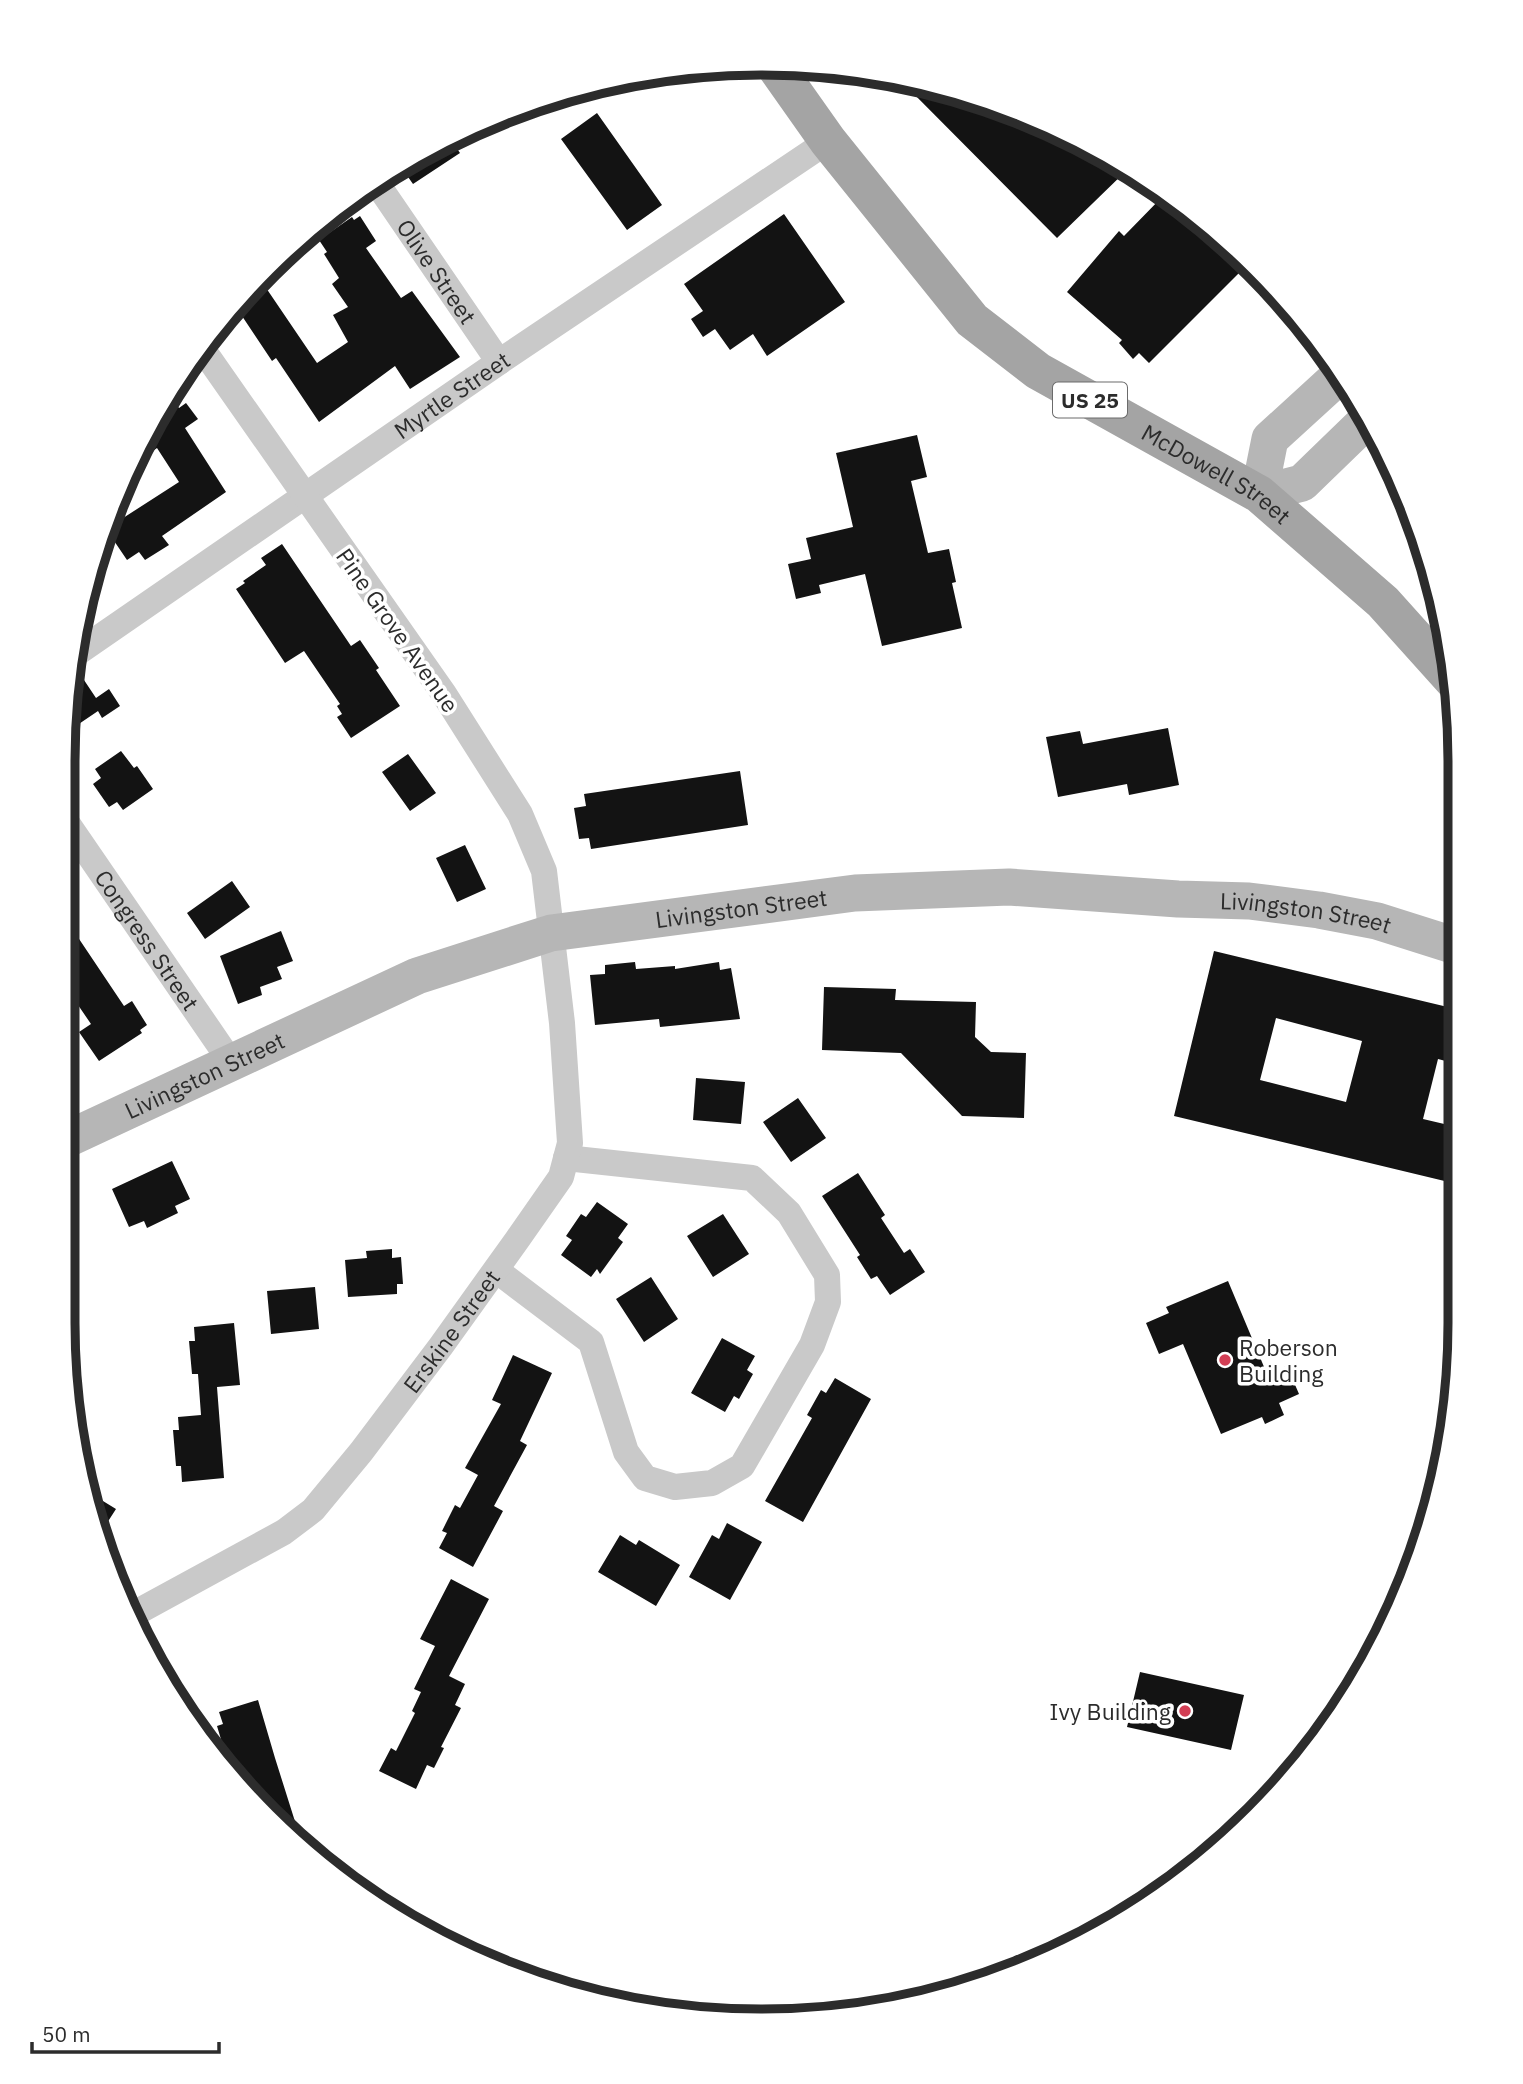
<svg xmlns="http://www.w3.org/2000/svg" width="1523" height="2084" font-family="'IBM Plex Sans',sans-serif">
  <rect width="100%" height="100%" fill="#fff"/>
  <path fill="#131313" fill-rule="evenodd" d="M 900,80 L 986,100 L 1110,156 L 1128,169 L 1057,238 Z
    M 597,113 L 662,205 L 627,230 L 561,139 Z
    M 449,137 L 460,153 L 413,184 L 401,167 Z
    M 1164,195 L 1222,236 L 1248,264 L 1149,363 L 1139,353 L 1133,359 L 1119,343 L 1122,340 L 1067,292 L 1119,231 L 1124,236 Z
    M 784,214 L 845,302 L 767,356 L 753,334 L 730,350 L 715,329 L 703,337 L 691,319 L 703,311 L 684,284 Z
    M 360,216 L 376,241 L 366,248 L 401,298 L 412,291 L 460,357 L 410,389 L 395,366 L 319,422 L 276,358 L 272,361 L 238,310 L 243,307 L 238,299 L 260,279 L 317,363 L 348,342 L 333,315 L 348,307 L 332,284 L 339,278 L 324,254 L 327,252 L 319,240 L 352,217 L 354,220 Z
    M 169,395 L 179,408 L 186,403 L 198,419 L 185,428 L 226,492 L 162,536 L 169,545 L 145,560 L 139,552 L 127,560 L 106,529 L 179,482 L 157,448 L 131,467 Z
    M 917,435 L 927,477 L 911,481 L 928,553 L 949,549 L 956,582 L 952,583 L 962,628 L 882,646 L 865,574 L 819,585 L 821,593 L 796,599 L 788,564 L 811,559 L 806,538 L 853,527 L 836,453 Z
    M 282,544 L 351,646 L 360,640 L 379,668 L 376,670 L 400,706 L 351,738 L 337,717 L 342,714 L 337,706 L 340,704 L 304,651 L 285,663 L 236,589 L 245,583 L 243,581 L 266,565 L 261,558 Z
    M 84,680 L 96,698 L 109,689 L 120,706 L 102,718 L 98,711 L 67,732 L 73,688 Z
    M 1168,728 L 1179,785 L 1129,795 L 1127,784 L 1058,797 L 1046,737 L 1080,731 L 1083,744 Z
    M 121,751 L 134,768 L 137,766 L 153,789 L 123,810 L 117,802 L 109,807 L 93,784 L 101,778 L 95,769 Z
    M 408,754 L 436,793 L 410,811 L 382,772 Z
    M 740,771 L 748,825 L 591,849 L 589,838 L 579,839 L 574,808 L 586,806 L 584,794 Z
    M 465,845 L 486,889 L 457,902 L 436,858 Z
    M 232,881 L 250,907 L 205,939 L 187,913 Z
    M 63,915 L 124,1006 L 132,1001 L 147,1025 L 140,1030 L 142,1033 L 99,1061 L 79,1032 L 91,1024 L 63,983 Z
    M 281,931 L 293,961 L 277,967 L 282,979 L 260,987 L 262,995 L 238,1004 L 220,956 Z
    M 1214,951 L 1456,1009 L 1457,1064 L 1438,1059 L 1423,1119 L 1457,1127 L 1457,1184 L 1174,1116 ZM 1276,1018 L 1362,1041 L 1346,1102 L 1260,1080 Z
    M 635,962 L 636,969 L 675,966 L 675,969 L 719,962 L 720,970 L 731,968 L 740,1019 L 660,1027 L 659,1019 L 595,1025 L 590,975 L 605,974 L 605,965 Z
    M 824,987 L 896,989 L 895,1000 L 976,1002 L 975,1037 L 991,1052 L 1026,1053 L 1024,1118 L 962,1116 L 901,1053 L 822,1050 Z
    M 696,1078 L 745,1082 L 741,1124 L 693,1120 Z
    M 798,1098 L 826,1138 L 791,1162 L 763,1122 Z
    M 172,1161 L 190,1199 L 175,1206 L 178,1213 L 147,1228 L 144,1221 L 129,1227 L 112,1189 Z
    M 858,1173 L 885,1215 L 881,1218 L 904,1253 L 910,1249 L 925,1272 L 890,1295 L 877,1276 L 871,1279 L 857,1257 L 860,1255 L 822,1196 Z
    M 597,1202 L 628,1224 L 618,1238 L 623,1242 L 600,1274 L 597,1269 L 591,1277 L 561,1255 L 572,1240 L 566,1236 L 581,1214 L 586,1217 Z
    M 723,1214 L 749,1254 L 713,1277 L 687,1236 Z
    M 392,1249 L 392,1258 L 401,1257 L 403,1284 L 397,1284 L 397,1294 L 348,1297 L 345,1260 L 367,1258 L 366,1251 Z
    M 651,1277 L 678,1319 L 644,1342 L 616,1299 Z
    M 1228,1281 L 1267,1374 L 1287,1366 L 1299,1394 L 1279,1403 L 1284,1415 L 1265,1424 L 1262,1417 L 1221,1434 L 1183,1344 L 1159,1354 L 1146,1323 L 1169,1313 L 1166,1307 Z
    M 315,1287 L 319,1329 L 271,1334 L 267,1291 Z
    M 234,1323 L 240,1385 L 217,1387 L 224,1478 L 182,1482 L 181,1466 L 176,1466 L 173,1430 L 179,1430 L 178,1417 L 201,1415 L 198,1374 L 192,1374 L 189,1341 L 195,1341 L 194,1327 Z
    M 722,1338 L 755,1356 L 747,1370 L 753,1374 L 739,1399 L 734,1396 L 725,1412 L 691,1393 Z
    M 513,1355 L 552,1373 L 520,1441 L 527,1445 L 494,1506 L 503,1511 L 473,1567 L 439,1548 L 447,1533 L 442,1531 L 455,1505 L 460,1508 L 478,1475 L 465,1468 L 501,1404 L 492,1400 Z
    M 835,1378 L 871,1399 L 803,1522 L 765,1501 L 812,1418 L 807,1415 L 821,1390 L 826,1393 Z
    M 85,1490 L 116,1509 L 98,1537 L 87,1504 Z
    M 727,1523 L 762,1542 L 730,1600 L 689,1577 L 712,1535 L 719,1539 Z
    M 620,1535 L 636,1545 L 639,1540 L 680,1565 L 656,1606 L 598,1572 Z
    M 451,1579 L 489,1599 L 449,1676 L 465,1684 L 455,1705 L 461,1708 L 441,1747 L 444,1748 L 434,1768 L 427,1765 L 416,1789 L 379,1771 L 391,1748 L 396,1751 L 415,1713 L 412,1711 L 421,1692 L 414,1689 L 435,1646 L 420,1639 Z
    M 1140,1672 L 1244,1695 L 1231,1750 L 1127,1727 Z
    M 258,1700 L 275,1758 L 304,1850 L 229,1766 L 217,1726 L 223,1724 L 219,1712 Z"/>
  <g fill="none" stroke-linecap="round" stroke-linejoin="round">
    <g stroke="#c9c9c9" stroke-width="26">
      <path id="s1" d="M 376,182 L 499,362"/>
      <path id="s2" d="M 77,653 L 499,362 L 828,141"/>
      <path id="s3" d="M 63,817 L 231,1062"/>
      <path d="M 496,1270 L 591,1342 L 626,1452 L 645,1478 L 675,1487 L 712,1483 L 742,1466 L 812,1345 L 828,1302 L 827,1275 L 789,1213 L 752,1178 L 566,1158"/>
      <path id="s4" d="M 130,1616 L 284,1532 L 313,1510 L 361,1452 L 441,1346 L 517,1240 L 561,1177 L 570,1143 L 562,1023 L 544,871 L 520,814 L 444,694 L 201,347"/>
    </g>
    <g stroke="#b6b6b6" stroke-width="37">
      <path d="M 1339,376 L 1270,439 L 1259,494 L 1302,483 L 1365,422"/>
      <path id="s5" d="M 63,1141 L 417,976 L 551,933 L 855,893 L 1009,887 L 1178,899 L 1249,901 L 1319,910 L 1377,921 L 1456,946"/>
    </g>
    <path stroke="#a4a4a4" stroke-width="38" id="s6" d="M 775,66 L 828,141 L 972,320 L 1038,371 L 1259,494 L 1383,602 L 1454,681"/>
  </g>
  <g fill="#d23e54" stroke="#fff" stroke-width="2.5">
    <circle cx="1225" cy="1360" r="7"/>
    <circle cx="1185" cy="1711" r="7"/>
  </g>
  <g text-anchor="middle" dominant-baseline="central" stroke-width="7" stroke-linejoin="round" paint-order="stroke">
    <rect fill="#fff" stroke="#6b6b6b" stroke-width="2" x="1053" y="382.5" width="74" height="35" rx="5"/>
    <g font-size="21" font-weight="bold" fill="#2c2c2c">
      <text x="1090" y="400">US 25</text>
    </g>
    <g font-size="23" fill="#2c2c2c" stroke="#fff">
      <text stroke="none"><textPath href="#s1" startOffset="108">Olive Street</textPath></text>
      <text stroke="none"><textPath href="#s2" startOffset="455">Myrtle Street</textPath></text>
      <text stroke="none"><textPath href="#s6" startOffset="611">McDowell Street</textPath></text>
      <text transform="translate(398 630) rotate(55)">Pine Grove Avenue</text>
      <text stroke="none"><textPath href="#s5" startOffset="723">Livingston Street</textPath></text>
      <text stroke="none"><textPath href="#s5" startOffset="1290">Livingston Street</textPath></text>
      <text stroke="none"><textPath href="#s3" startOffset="149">Congress Street</textPath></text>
      <text stroke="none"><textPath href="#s5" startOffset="156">Livingston Street</textPath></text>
      <text stroke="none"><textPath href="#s4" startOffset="438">Erskine Street</textPath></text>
    </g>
    <g font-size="23" fill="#2c2c2c" stroke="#fff" text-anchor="start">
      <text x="1239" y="1347">Roberson<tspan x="1239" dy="26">Building</tspan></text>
      <text x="1171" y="1711" text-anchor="end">Ivy Building</text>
    </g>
  </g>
  <path d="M0 0H1523V2084H0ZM761 75H762A686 686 0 0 1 1448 761V1323A686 686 0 0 1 762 2009H761A686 686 0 0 1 75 1323V761A686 686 0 0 1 761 75Z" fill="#fff" fill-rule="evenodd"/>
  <path fill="none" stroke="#2c2c2c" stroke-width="9" d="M761 75H762A686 686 0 0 1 1448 761V1323A686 686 0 0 1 762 2009H761A686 686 0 0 1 75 1323V761A686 686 0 0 1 761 75Z"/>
  <path d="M32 2042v10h187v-10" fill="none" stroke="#2c2c2c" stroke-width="3.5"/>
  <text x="42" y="2042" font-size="21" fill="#2c2c2c" stroke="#ffffff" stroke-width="5" paint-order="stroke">50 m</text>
</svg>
